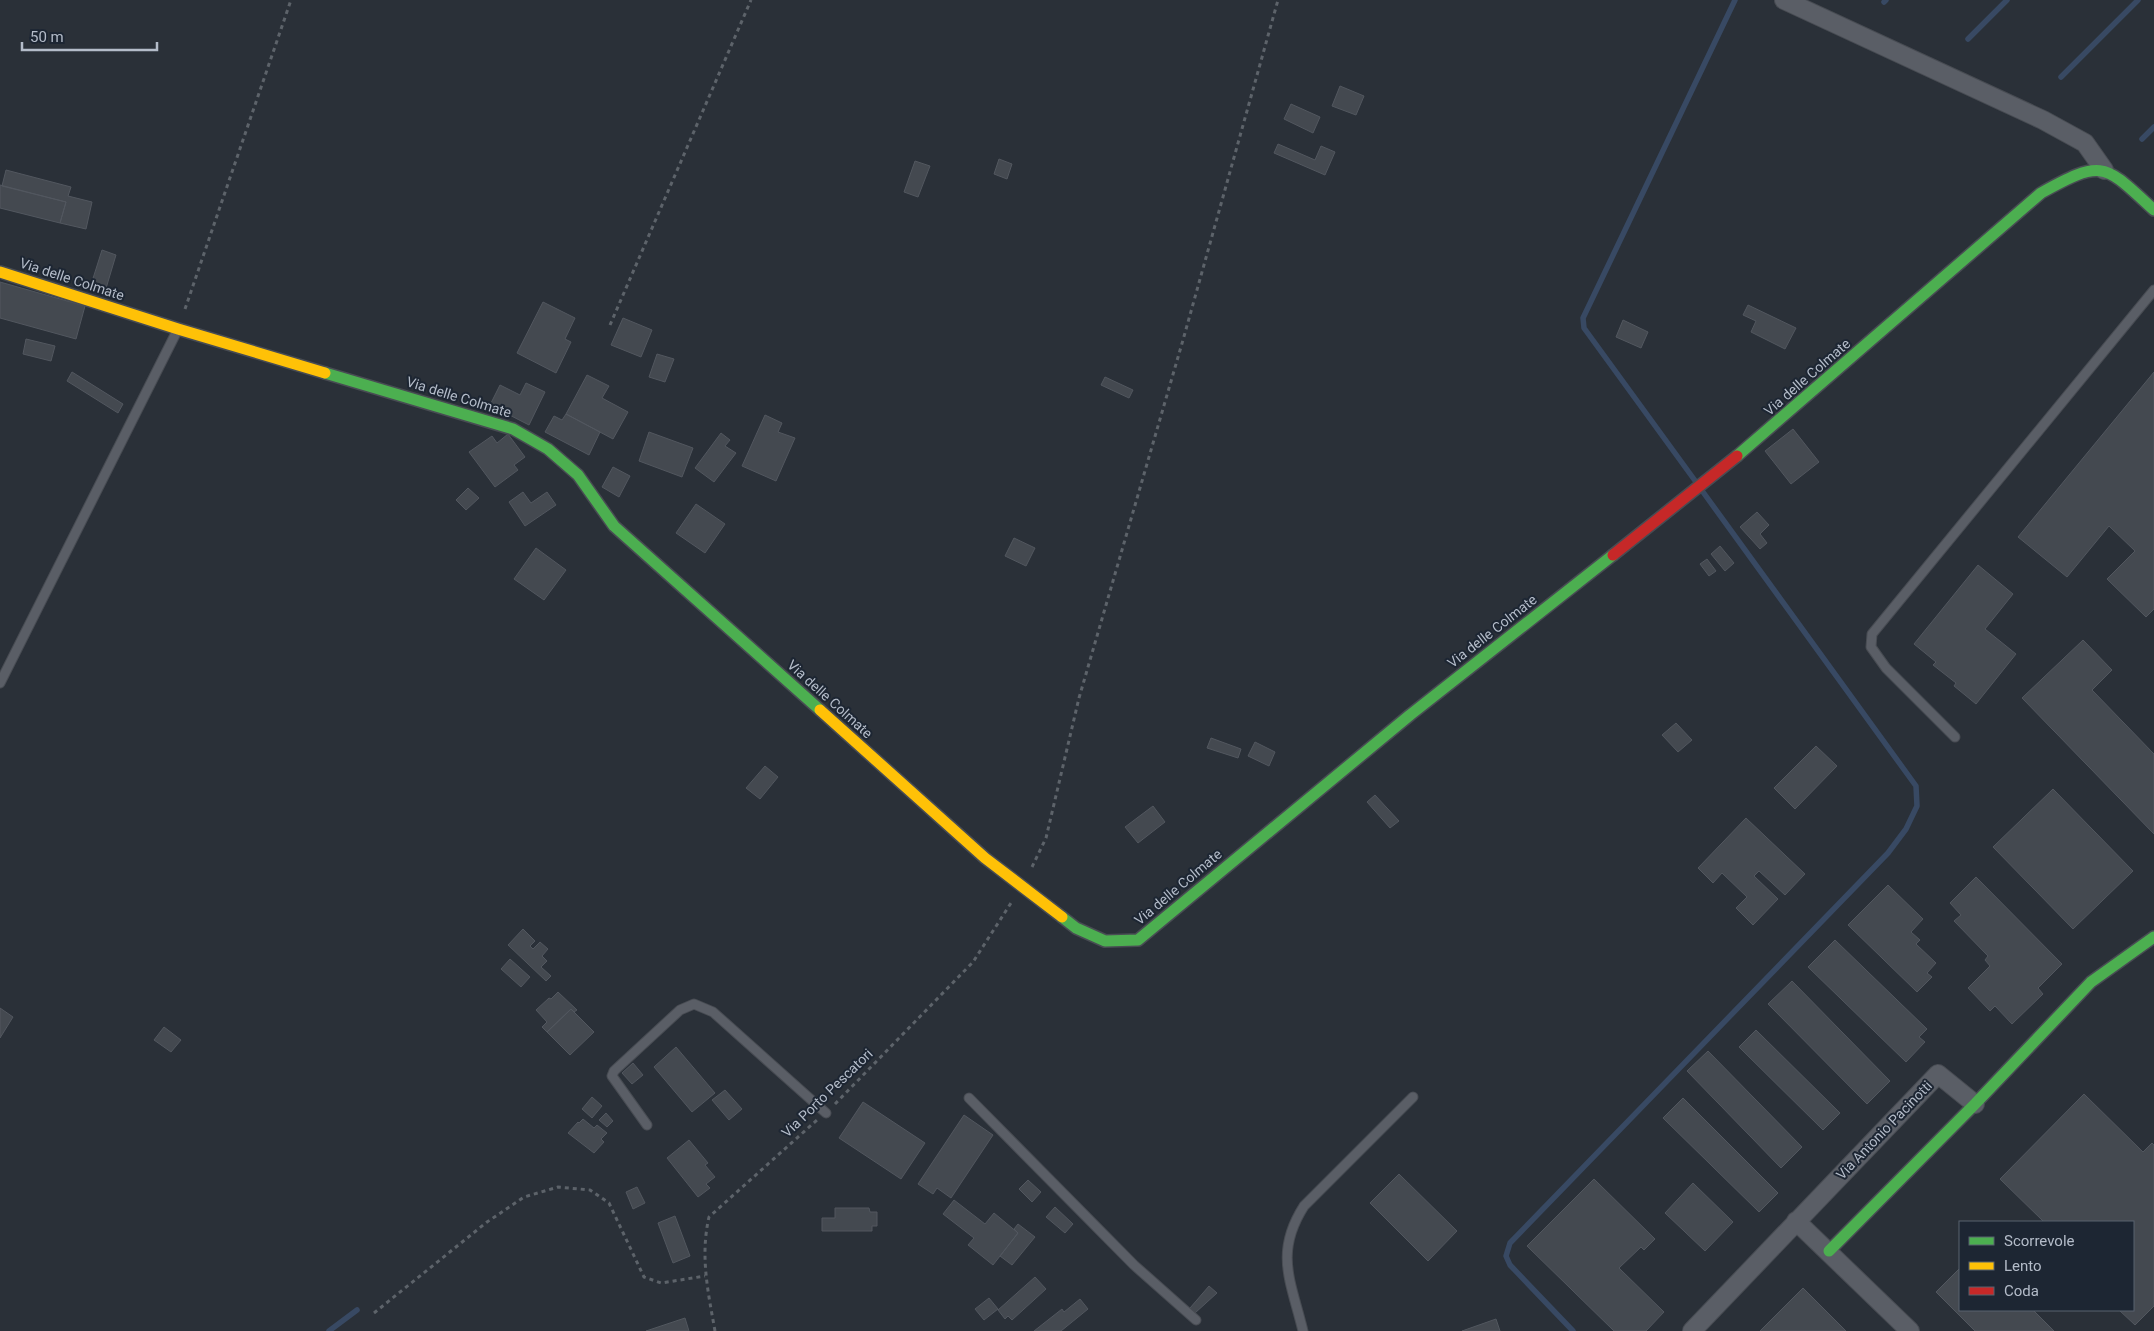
<svg xmlns="http://www.w3.org/2000/svg" width="2154" height="1331" font-family="Roboto,sans-serif">
  <rect width="100%" height="100%" fill="#2a3038"/>
  <g fill="none" stroke-linecap="round" stroke-linejoin="round">
    <path stroke="#384963" stroke-width="5.5" d="M 1884,2 L 1886,0
      M 1968,39 L 2007,0
      M 2061,77 L 2138,0
      M 2142,139 L 2154,127
      M 1696,482 L 1584,328 L 1583,318 L 1735,0
      M 329,1331 L 357,1310
      M 1573,1331 L 1510,1265 L 1506,1256 L 1510,1243 L 1888,853 L 1906,829 L 1917,806 L 1916,786 L 1703,492"/>
  </g>
  <path fill="#444950" stroke="#52575f" d="M 1340,86 L 1364,96 L 1356,115 L 1332,106 Z
    M 1291,104 L 1320,117 L 1313,133 L 1284,119 Z
    M 1278,144 L 1315,160 L 1321,146 L 1335,152 L 1325,175 L 1274,153 Z
    M 999,159 L 1012,164 L 1007,179 L 994,174 Z
    M 915,161 L 930,166 L 918,197 L 904,192 Z
    M 6,170 L 71,187 L 68,196 L 92,202 L 86,229 L 60,223 L 66,202 L 2,186 Z
    M 0,185 L 66,202 L 60,223 L 0,208 Z
    M 102,250 L 116,255 L 104,295 L 89,291 Z
    M 0,282 L 85,306 L 76,339 L 0,318 Z
    M 543,302 L 575,318 L 565,339 L 571,342 L 556,373 L 517,353 Z
    M 1748,305 L 1796,328 L 1785,349 L 1751,332 L 1756,321 L 1743,315 Z
    M 623,318 L 652,330 L 641,357 L 611,345 Z
    M 1623,320 L 1648,332 L 1641,348 L 1616,337 Z
    M 26,339 L 55,346 L 51,361 L 23,354 Z
    M 657,354 L 674,359 L 665,382 L 649,377 Z
    M 72,372 L 123,404 L 118,413 L 67,381 Z
    M 2154,372 L 2154,609 L 2146,617 L 2107,579 L 2135,551 L 2109,526 L 2067,577 L 2018,537 Z
    M 587,375 L 609,386 L 602,398 L 628,412 L 613,439 L 566,414 Z
    M 1105,377 L 1133,390 L 1129,398 L 1101,385 Z
    M 526,383 L 545,392 L 529,425 L 490,405 L 500,385 L 520,395 Z
    M 566,414 L 600,432 L 589,455 L 545,432 L 554,416 L 562,420 Z
    M 765,415 L 782,423 L 778,432 L 795,438 L 776,481 L 742,466 Z
    M 1793,429 L 1819,462 L 1791,484 L 1765,451 Z
    M 649,432 L 693,448 L 682,477 L 639,461 Z
    M 721,433 L 730,440 L 725,446 L 736,453 L 714,482 L 695,468 Z
    M 508,434 L 525,457 L 514,465 L 518,470 L 495,487 L 469,452 L 492,436 L 497,443 Z
    M 613,467 L 630,476 L 619,497 L 602,487 Z
    M 468,488 L 479,498 L 466,510 L 456,500 Z
    M 523,492 L 531,503 L 547,492 L 556,505 L 525,526 L 509,502 Z
    M 696,504 L 725,524 L 705,553 L 676,533 Z
    M 1757,512 L 1769,525 L 1760,534 L 1767,543 L 1760,549 L 1740,527 Z
    M 1014,538 L 1035,548 L 1026,566 L 1005,556 Z
    M 1720,546 L 1734,563 L 1725,571 L 1711,554 Z
    M 536,548 L 566,570 L 544,600 L 514,579 Z
    M 1707,559 L 1716,571 L 1709,576 L 1700,564 Z
    M 1978,565 L 2013,594 L 1985,629 L 2016,654 L 1976,704 L 1954,686 L 1956,683 L 1933,665 L 1936,662 L 1914,644 Z
    M 2083,640 L 2112,670 L 2092,690 L 2154,754 L 2154,834 L 2022,698 Z
    M 1676,723 L 1692,740 L 1678,752 L 1662,735 Z
    M 1211,738 L 1241,749 L 1238,758 L 1207,748 Z
    M 1255,742 L 1275,752 L 1269,766 L 1248,756 Z
    M 1816,746 L 1837,766 L 1795,809 L 1774,788 Z
    M 765,766 L 778,777 L 760,799 L 746,788 Z
    M 2053,789 L 2133,871 L 2073,929 L 1993,847 Z
    M 1375,795 L 1399,821 L 1390,828 L 1367,802 Z
    M 1153,806 L 1165,822 L 1138,843 L 1125,827 Z
    M 1746,818 L 1805,874 L 1785,895 L 1759,871 L 1754,876 L 1778,899 L 1753,925 L 1736,908 L 1747,897 L 1722,873 L 1713,883 L 1698,868 Z
    M 1976,877 L 2062,964 L 2038,988 L 2043,994 L 2012,1024 L 1995,1006 L 1990,1011 L 1968,988 L 1990,966 L 1985,960 L 1988,956 L 1954,921 L 1961,915 L 1950,903 Z
    M 1888,885 L 1923,919 L 1911,932 L 1920,940 L 1916,944 L 1936,963 L 1927,973 L 1932,977 L 1917,992 L 1848,925 Z
    M 523,929 L 535,941 L 530,946 L 533,949 L 540,942 L 548,949 L 542,956 L 547,961 L 541,967 L 551,976 L 546,981 L 508,945 Z
    M 1835,940 L 1927,1029 L 1919,1037 L 1925,1042 L 1906,1062 L 1808,967 Z
    M 510,959 L 530,977 L 521,987 L 501,969 Z
    M 1792,981 L 1890,1081 L 1867,1104 L 1768,1004 Z
    M 558,992 L 577,1010 L 574,1012 L 571,1009 L 547,1032 L 542,1027 L 547,1022 L 536,1010 L 549,998 L 551,999 Z
    M 0,1008 L 13,1017 L 0,1038 Z
    M 571,1009 L 594,1032 L 570,1055 L 547,1032 Z
    M 164,1027 L 181,1040 L 171,1052 L 154,1040 Z
    M 1756,1030 L 1840,1113 L 1823,1130 L 1739,1047 Z
    M 676,1047 L 715,1093 L 692,1112 L 654,1067 Z
    M 1708,1051 L 1802,1147 L 1781,1168 L 1687,1071 Z
    M 633,1063 L 643,1075 L 632,1084 L 622,1073 Z
    M 725,1090 L 742,1109 L 729,1120 L 712,1100 Z
    M 2084,1094 L 2143,1152 L 2152,1143 L 2154,1145 L 2154,1306 L 2135,1325 L 2119,1310 L 2133,1310 L 2133,1222 L 2044,1222 L 2000,1179 Z
    M 592,1097 L 602,1106 L 592,1118 L 582,1109 Z
    M 1683,1098 L 1778,1193 L 1759,1212 L 1663,1118 Z
    M 863,1102 L 925,1143 L 901,1179 L 839,1138 Z
    M 606,1113 L 613,1121 L 607,1127 L 599,1120 Z
    M 964,1115 L 993,1135 L 951,1198 L 937,1188 L 933,1194 L 918,1184 Z
    M 583,1119 L 594,1128 L 597,1125 L 607,1133 L 601,1139 L 604,1142 L 594,1153 L 568,1133 L 578,1122 L 579,1123 Z
    M 689,1140 L 708,1163 L 705,1165 L 715,1177 L 706,1184 L 710,1188 L 698,1197 L 667,1158 Z
    M 1399,1174 L 1457,1231 L 1428,1261 L 1370,1203 Z
    M 1594,1179 L 1655,1239 L 1644,1250 L 1641,1247 L 1619,1268 L 1664,1312 L 1646,1331 L 1614,1331 L 1527,1246 Z
    M 1028,1180 L 1041,1192 L 1032,1202 L 1019,1189 Z
    M 1693,1183 L 1733,1222 L 1705,1251 L 1665,1213 Z
    M 637,1187 L 645,1203 L 633,1209 L 626,1192 Z
    M 954,1200 L 985,1224 L 994,1213 L 1018,1233 L 993,1265 L 968,1245 L 974,1238 L 943,1214 Z
    M 1055,1207 L 1073,1224 L 1065,1233 L 1046,1217 Z
    M 835,1208 L 869,1208 L 870,1212 L 877,1212 L 877,1226 L 872,1226 L 872,1231 L 822,1231 L 822,1218 L 835,1218 Z
    M 675,1216 L 690,1256 L 673,1263 L 658,1223 Z
    M 1018,1224 L 1035,1237 L 1012,1265 L 1000,1256 L 1018,1233 L 1014,1229 Z
    M 1960,1268 L 1960,1310 L 2033,1310 L 2054,1331 L 1975,1331 L 1936,1292 Z
    M 1035,1277 L 1046,1289 L 1012,1320 L 1008,1316 L 1005,1319 L 998,1310 Z
    M 1209,1286 L 1217,1293 L 1195,1313 L 1190,1308 Z
    M 1803,1288 L 1846,1331 L 1760,1331 Z
    M 989,1298 L 998,1309 L 984,1320 L 975,1309 Z
    M 1080,1299 L 1088,1309 L 1061,1331 L 1034,1331 L 1062,1309 L 1064,1312 Z
    M 685,1318 L 689,1331 L 646,1331 Z
    M 1496,1319 L 1500,1331 L 1462,1331 Z"/>
  <g fill="none" stroke-linecap="round" stroke-linejoin="round">
    <g stroke="#484c53" stroke-width="11">
      <path id="lane" d="M 0,683 L 177,331
        M 1955,737 L 1886,668 L 1871,647 L 1872,634 L 2154,290
        M 969,1098 L 1134,1265 L 1196,1320
        M 647,1125 L 612,1076 L 614,1071 L 680,1010 L 694,1004 L 713,1012 L 826,1113
        M 1303,1331 C 1291,1281 1274,1253 1304,1206 L 1413,1097"/>
    </g>
    <g stroke="#484c53" stroke-width="20">
      <path id="street" d="M 1784,0 L 2043,120 L 2085,143 L 2104,170
        M 1796,1221 L 1910,1331
        M 1692,1331 L 1938,1074 L 1975,1104"/>
    </g>
    <g stroke="#484c53" stroke-width="14">
      <path id="fast" d="M 325,373 L 513,429 L 548,449 L 578,475 L 614,526 L 820,710
        M 1737,456 L 2041,193 C 2104,158 2104,164 2154,210
        M 1062,917 L 1076,928 L 1105,941 L 1138,940 L 1410,715 L 1613,555
        M 1829,1251 L 1975,1104 L 2091,982 L 2154,937"/>
    </g>
    <g stroke="#484c53" stroke-width="14">
      <path id="slow" d="M 0,272 L 178,329 L 325,373
        M 820,710 L 985,858 L 1062,917"/>
    </g>
    <g stroke="#484c53" stroke-width="14">
      <path id="jam" d="M 1613,555 L 1737,456"/>
    </g>
    <path stroke="#5d636a" stroke-width="3" stroke-dasharray="4 4" stroke-linecap="butt" d="M 185,309 L 291,0
      M 610,325 L 751,0
      M 1032,867 L 1046,838 L 1079,698 L 1183,340 L 1278,0
      M 835,1104 L 973,962 L 1011,903
      M 374,1313 L 487,1222 L 524,1197 L 558,1187 L 590,1190 L 609,1203 L 644,1277 L 661,1283 L 705,1276
      M 715,1331 C 708,1292 700,1256 709,1217 L 817,1120"/>
    <use href="#lane" stroke="#5a5e66" stroke-width="9"/>
    <use href="#street" stroke="#5a5e66" stroke-width="18"/>
    <use href="#fast" stroke="#4caf50" stroke-width="11"/>
    <use href="#slow" stroke="#ffc107" stroke-width="11"/>
    <use href="#jam" stroke="#c62828" stroke-width="11"/>
  </g>
  <g text-anchor="middle" dominant-baseline="central" stroke-width="4" stroke-linejoin="round" paint-order="stroke">
    <g font-size="14" fill="#b4bcc9" stroke="#1d2633">
      <text transform="translate(72 279) rotate(18)">Via delle Colmate</text>
      <text transform="translate(1807 377) rotate(-41)">Via delle Colmate</text>
      <text transform="translate(459 397) rotate(17)">Via delle Colmate</text>
      <text transform="translate(1492 631) rotate(-38)">Via delle Colmate</text>
      <text transform="translate(830 699) rotate(42)">Via delle Colmate</text>
      <text transform="translate(1178 887) rotate(-40)">Via delle Colmate</text>
      <text transform="translate(827 1093) rotate(-44)">Via Porto Pescatori</text>
      <text transform="translate(1884 1130) rotate(-46)">Via Antonio Pacinotti</text>
    </g>
  </g>
  <rect x="1959" y="1221" width="175" height="90" fill="#1d2633" stroke="#59626f"/>
  <rect x="1969" y="1237" width="25" height="8" fill="#4caf50" stroke="#59626f"/>
  <text x="2004" y="1246" font-size="15" fill="#b4bcc9">Scorrevole</text>
  <rect x="1969" y="1262" width="25" height="8" fill="#ffc107" stroke="#59626f"/>
  <text x="2004" y="1271" font-size="15" fill="#b4bcc9">Lento</text>
  <rect x="1969" y="1287" width="25" height="8" fill="#c62828" stroke="#59626f"/>
  <text x="2004" y="1296" font-size="15" fill="#b4bcc9">Coda</text>
  <path d="M22 42v8h135v-8" fill="none" stroke="#b4bcc9" stroke-width="2.5"/>
  <text x="30" y="42" font-size="15" fill="#b4bcc9" stroke="#1d2633" stroke-width="4" paint-order="stroke">50 m</text>
</svg>
